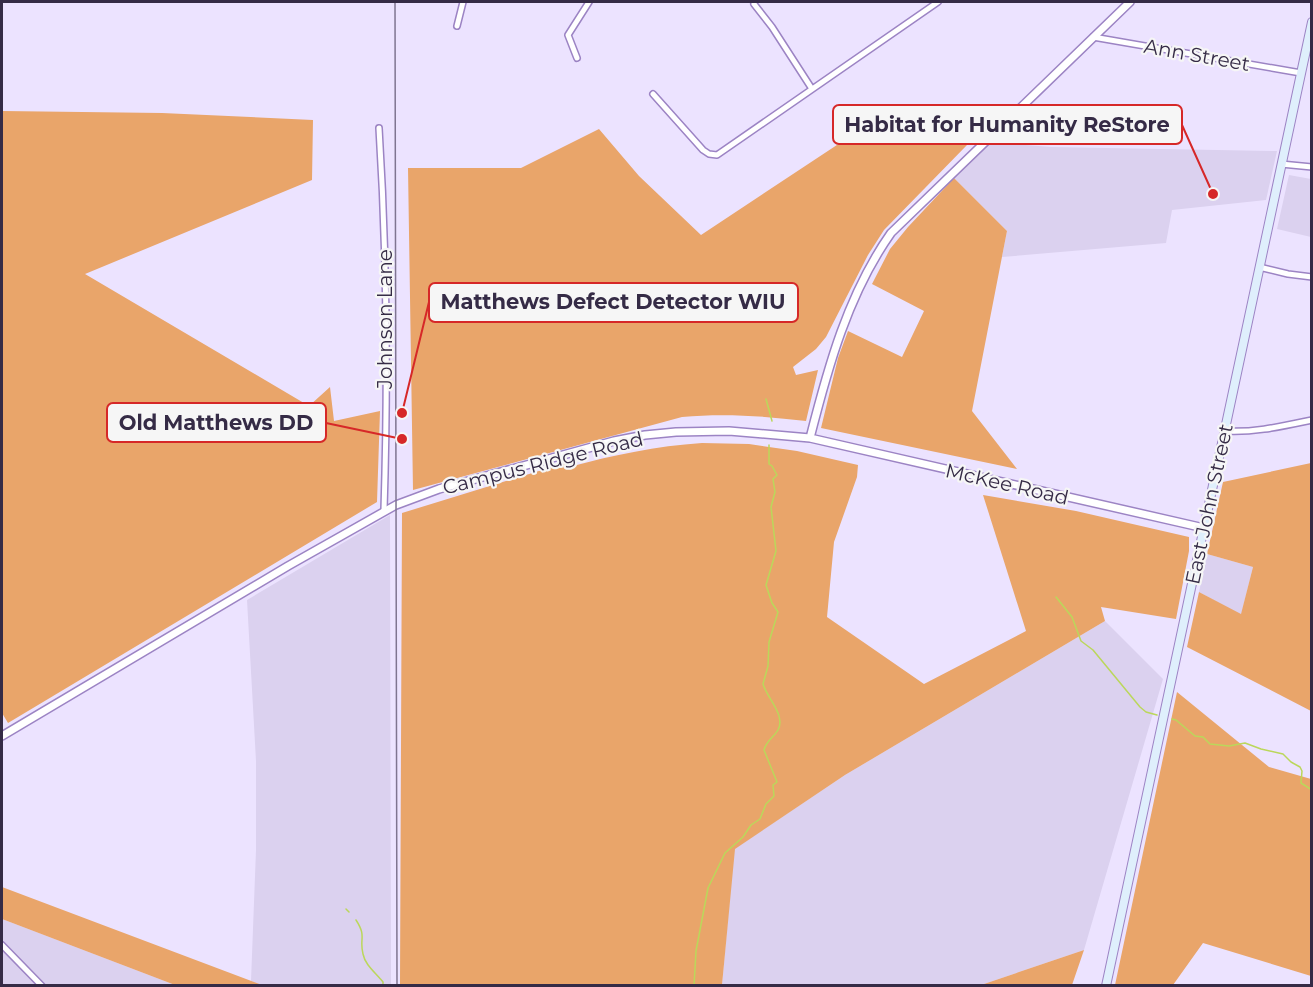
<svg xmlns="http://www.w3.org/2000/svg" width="1313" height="987" font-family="Montserrat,sans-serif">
  <rect width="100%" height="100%" fill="#ece3ff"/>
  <path fill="#dbd1ef" d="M 989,142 L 1051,147 L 1277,151 L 1266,200 L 1172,210 L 1166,243 L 1002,257 L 1007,231 L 954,178 Z
    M 1289,175 L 1311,179 L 1311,237 L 1277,229 Z
    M 390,515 L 391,985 L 262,986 L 251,981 L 256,850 L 256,761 L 247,600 Z
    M 1207,554 L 1253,567 L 1241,615 L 1199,592 Z
    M 1105,621 L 1163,679 L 1084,950 L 981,985 L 722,986 L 734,849 L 845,775 Z
    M 2,919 L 175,985 L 2,985 Z"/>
  <path fill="#e9a56a" d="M 2,111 L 162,113 L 313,120 L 312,180 L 85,274 L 309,406 L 330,387 L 334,421 L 380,411 L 377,502 L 8,723 L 2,713 Z
    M 599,129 L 639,176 L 701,235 L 843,141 L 967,145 L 884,230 L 868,255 L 826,337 L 816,349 L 793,367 L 796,375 L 818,370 L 806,421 C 764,416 724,413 682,417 L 413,490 L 408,168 L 521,168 Z
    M 954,178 L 1007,231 L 972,411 L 1017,469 L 821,428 L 838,358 L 848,331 L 902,357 L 924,311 L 872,284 L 890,249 L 908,227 Z
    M 702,443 L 749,444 L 797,451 L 858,465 L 857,477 L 834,542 L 827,617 L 924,684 L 1026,631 L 983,495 L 1076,511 L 1189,537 L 1189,551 L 1176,619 L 1101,607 L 1105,621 L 845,775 L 735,849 L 722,985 L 400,985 L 402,513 L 568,462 L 569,467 C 614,455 656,446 702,443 Z
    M 1311,463 L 1312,463 L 1311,711 L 1187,647 L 1199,592 L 1241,614 L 1253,567 L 1207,554 L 1223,482 Z
    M 1177,692 L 1269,767 L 1311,779 L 1311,976 L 1203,943 L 1173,985 L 1115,985 Z
    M 2,887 L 262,985 L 175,985 L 2,919 Z
    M 1084,950 L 1072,985 L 981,985 Z"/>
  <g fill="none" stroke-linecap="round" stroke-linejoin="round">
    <path stroke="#bbd75b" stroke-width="1.5" d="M 766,399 L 772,421
      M 1056,597 L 1072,617 L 1081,641 L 1093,650 L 1140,707 L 1146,712 L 1157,715
      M 1172,719 L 1176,720 L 1195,736 L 1203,737 L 1210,744 L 1229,746 L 1245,743 L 1261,749 L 1283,754 L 1291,762 L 1300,767 L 1302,771 L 1301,783 L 1312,790
      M 346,909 L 349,912
      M 356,920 C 367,937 359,938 363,954 C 365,965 376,973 383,982 L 383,986
      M 694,986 L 696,951 L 708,888 L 725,853 L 743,837 L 751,825 L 760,819 L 766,804 L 774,796 L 773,785 L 777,782 L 764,750 C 766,741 774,737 778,730 C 786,715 767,698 763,684 L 768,666 L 769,642 L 778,612 L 772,603 L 766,585 L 776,551 L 771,507 L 775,492 L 773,479 L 777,475 L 772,466 L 769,464 L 769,445"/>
    <g stroke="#9c84c4" stroke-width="8">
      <path id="minor" d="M 754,4 L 772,27 L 812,89
        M 457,26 L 463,2
        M 1093,37 L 1301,73
        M 577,58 L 568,35 L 589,2
        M 653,94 L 703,150 L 709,154 L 717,155 L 938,2
        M 379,128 C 387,255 388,383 384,510
        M 1281,164 L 1312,167
        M 1259,267 L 1288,274 L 1312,277
        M 1224,431 C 1254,433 1283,426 1312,420
        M 2,945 L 42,986"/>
    </g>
    <g stroke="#9c84c4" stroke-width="10">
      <path id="tertiary" d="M 810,438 C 828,367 848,294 891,233 L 1130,2
        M 2,736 L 288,566 L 396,505 L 439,489 L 614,441 L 645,435 L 676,432 L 729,431 L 810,438 L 1204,528"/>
    </g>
    <g stroke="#9c84c4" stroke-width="10">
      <path id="secondary" d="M 1106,986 L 1312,22"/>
    </g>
    <use href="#minor" stroke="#fff" stroke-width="5"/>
    <use href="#tertiary" stroke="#fff" stroke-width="7"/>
    <use href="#secondary" stroke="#dfeffc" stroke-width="8"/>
    <path stroke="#7f7591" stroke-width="1.5" d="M 395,2 L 397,986"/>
  </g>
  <g text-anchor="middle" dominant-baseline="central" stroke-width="4.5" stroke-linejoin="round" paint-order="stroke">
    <g font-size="20" fill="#352b46" stroke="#f6f6f6">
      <text transform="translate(1197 55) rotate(10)">Ann Street</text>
      <text transform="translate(385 319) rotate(-90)">Johnson Lane</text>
      <text transform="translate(543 463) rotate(-14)">Campus Ridge Road</text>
      <text transform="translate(1007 484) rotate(13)">McKee Road</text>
      <text transform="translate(1209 504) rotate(-78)">East John Street</text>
    </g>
  </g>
  <path fill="none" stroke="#d62828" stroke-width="2" d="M1213 194L1182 125M402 413L429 302M402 439L326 423"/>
  <g fill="#d62828" stroke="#f6f6f6" stroke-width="2">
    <circle cx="1213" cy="194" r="6"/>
    <circle cx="402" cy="413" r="6"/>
    <circle cx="402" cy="439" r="6"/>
  </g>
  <g fill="#f6f6f6" stroke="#d62828" stroke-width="2">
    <rect x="833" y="105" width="349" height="39" rx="6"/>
    <rect x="429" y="283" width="369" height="39" rx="6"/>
    <rect x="107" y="403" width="219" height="39" rx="6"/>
  </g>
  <g font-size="21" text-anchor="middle" font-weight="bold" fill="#352b46">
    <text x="1007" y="132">Habitat for Humanity ReStore</text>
    <text x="613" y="309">Matthews Defect Detector WIU</text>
    <text x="216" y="430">Old Matthews DD</text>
  </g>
  <rect width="1313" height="987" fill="none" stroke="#352b46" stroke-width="6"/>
</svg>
